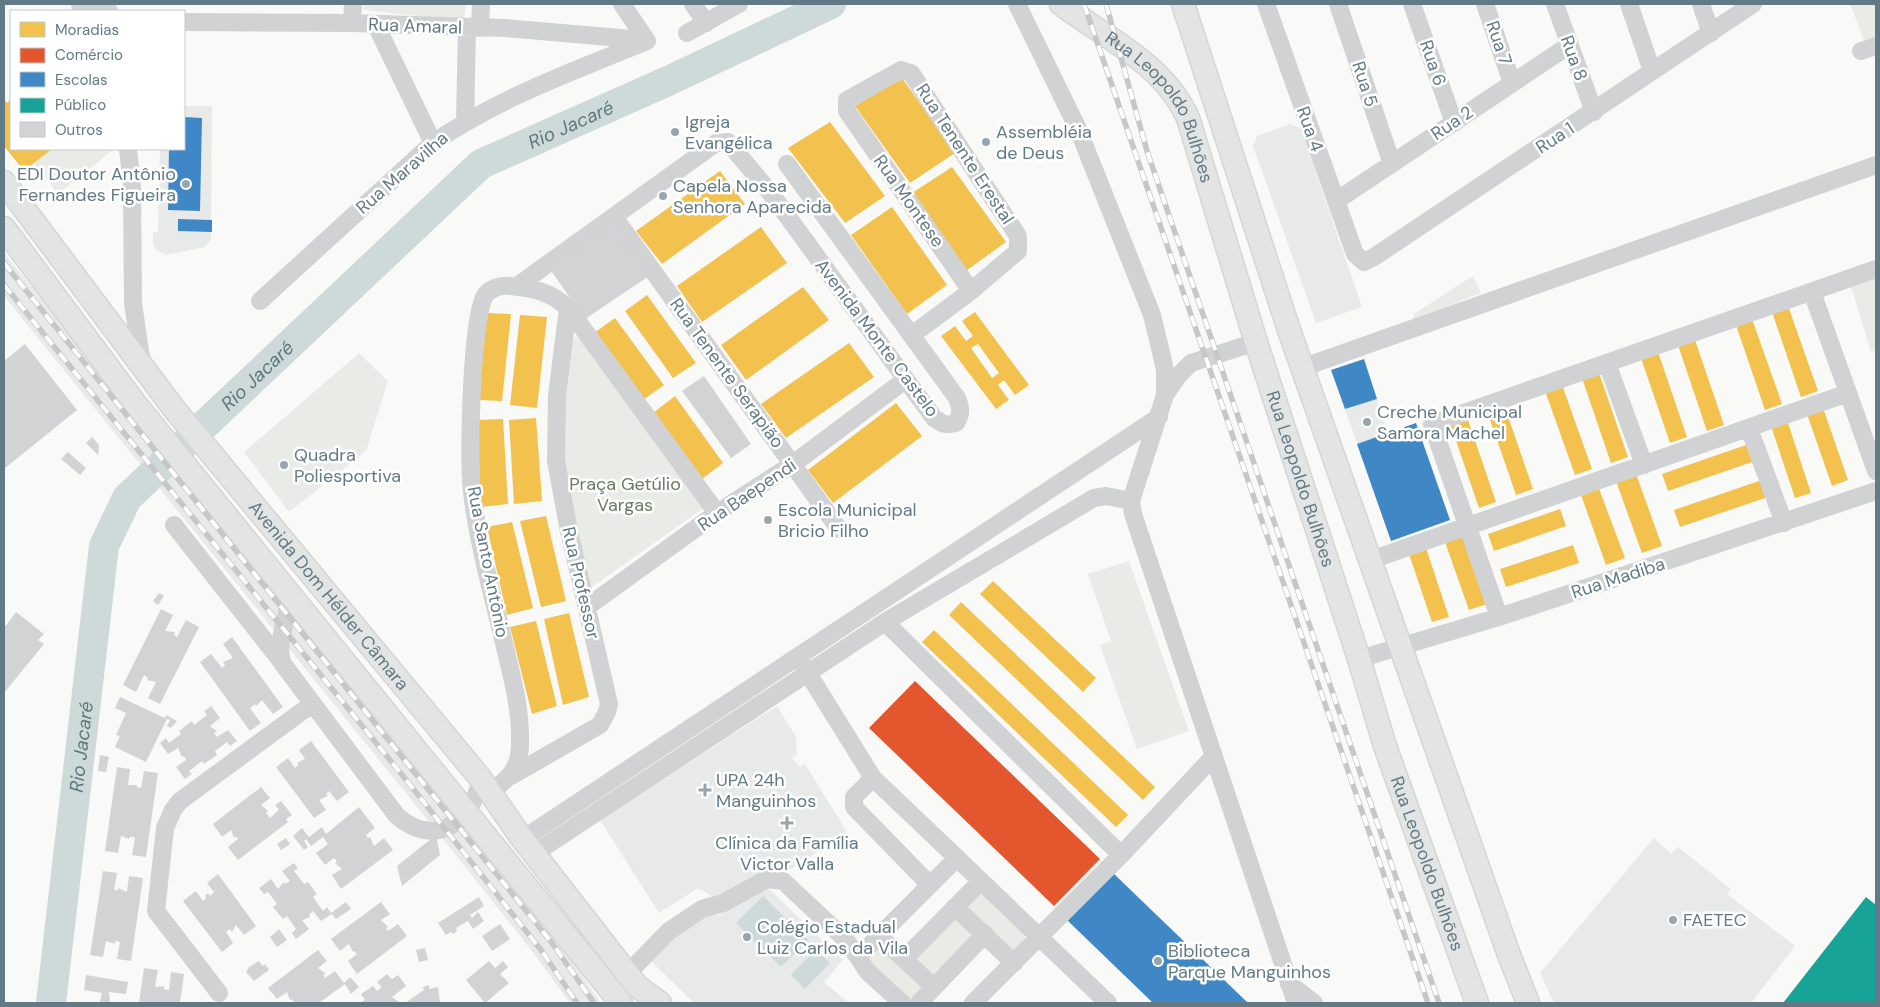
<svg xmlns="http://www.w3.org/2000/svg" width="1880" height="1007" font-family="'DM Sans',sans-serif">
  <rect width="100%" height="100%" fill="#f9f9f8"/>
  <path fill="#e8eaea" d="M 184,106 L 212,106 L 211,240 L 205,247 L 166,255 L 156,250 L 153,244 L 153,232 L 158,232 L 160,149 L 184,149 Z
    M 1290,124 L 1300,128 L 1303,135 L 1362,307 L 1316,323 L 1253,146 L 1257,136 Z
    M 4,253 L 471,828 L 555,937 L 601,1003 L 570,1003 L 529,947 L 447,844 L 4,296 Z
    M 1377,399 L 1388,434 L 1357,444 L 1345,409 Z
    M 777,706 L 796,737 L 797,754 L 792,758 L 800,767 L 805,764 L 847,832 L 791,869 L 762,871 L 717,899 L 698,888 L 659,913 L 600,820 Z
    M 1654,838 L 1671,854 L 1678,847 L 1731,889 L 1727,894 L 1795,946 L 1751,1003 L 1554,1003 L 1540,973 Z
    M 765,885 L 843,960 L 824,982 L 849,1003 L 694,1003 L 649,959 L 706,911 L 719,915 Z"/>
  <path fill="#e9ece6" d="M 364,4 L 466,4 L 464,21 L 363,10 Z
    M 1850,4 L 1876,4 L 1876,39 L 1865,43 Z
    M 43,149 L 112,149 L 113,150 L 58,194 L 31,159 Z
    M 1876,274 L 1876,350 L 1871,352 L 1850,283 Z
    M 1473,276 L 1481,293 L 1413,320 L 1415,313 Z
    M 576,337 L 580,337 L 705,507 L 588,590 L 560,441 L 572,341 Z
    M 359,353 L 388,381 L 366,451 L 289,512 L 244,452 Z
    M 1129,561 L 1189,731 L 1137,749 L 1100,645 L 1111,641 L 1088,574 Z
    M 978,888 L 1024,933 L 1025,940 L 1013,954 L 961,904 Z
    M 955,914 L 976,934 L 935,978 L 913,960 Z
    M 882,943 L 929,988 L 912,1003 L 873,965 L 870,960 L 871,954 Z"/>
  <path fill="#ced9da" d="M 763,896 L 808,940 L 781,967 L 736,923 Z
    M 816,949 L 830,963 L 805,989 L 791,975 Z"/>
  <path fill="#f2c14e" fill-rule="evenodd" d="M 902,78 L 955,153 L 910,183 L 855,106 Z
    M 4,99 L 7,103 L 11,99 L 11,149 L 52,149 L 24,171 L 4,146 Z
    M 830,122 L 885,196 L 845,223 L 788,148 Z
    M 952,167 L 1006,242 L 963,273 L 909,195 Z
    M 720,171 L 745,204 L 662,264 L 636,231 Z
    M 892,207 L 947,285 L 907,314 L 851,235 Z
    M 761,227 L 787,263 L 702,322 L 677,286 Z
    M 803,287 L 829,320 L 746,380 L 721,345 Z
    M 647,295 L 696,363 L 673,378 L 625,311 Z
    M 1787,303 L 1818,391 L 1801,397 L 1771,309 Z
    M 975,312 L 1029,385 L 1015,395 L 1004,380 L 998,385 L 1009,400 L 996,409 L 941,336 L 955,326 L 966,341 L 973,336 L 962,321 ZM 978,344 L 999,373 L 992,378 L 971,348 Z
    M 487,313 L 511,314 L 502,401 L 478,400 Z
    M 520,315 L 547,317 L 537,408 L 510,405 Z
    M 1751,316 L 1782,404 L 1765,410 L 1735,322 Z
    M 615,318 L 664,385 L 643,400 L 594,333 Z
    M 1694,337 L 1724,425 L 1707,431 L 1677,342 Z
    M 849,343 L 874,377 L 786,438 L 761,404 Z
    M 1657,349 L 1687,437 L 1670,443 L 1640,355 Z
    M 1598,370 L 1628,457 L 1611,463 L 1581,375 Z
    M 1561,382 L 1592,469 L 1575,475 L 1544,388 Z
    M 675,396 L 723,463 L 702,479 L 653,413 Z
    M 1503,402 L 1533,489 L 1516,495 L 1486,408 Z
    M 896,403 L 922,436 L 833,503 L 808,470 Z
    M 1823,408 L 1848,480 L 1832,486 L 1807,414 Z
    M 1466,414 L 1496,502 L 1479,508 L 1449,420 Z
    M 536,418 L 542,501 L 514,504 L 509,420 Z
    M 503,419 L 508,504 L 481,507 L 477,420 Z
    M 1787,420 L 1811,493 L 1795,498 L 1771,426 Z
    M 1749,444 L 1755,461 L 1668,491 L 1662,474 Z
    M 1636,474 L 1662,546 L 1642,553 L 1616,481 Z
    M 1762,480 L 1768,497 L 1680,527 L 1674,510 Z
    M 1598,486 L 1625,558 L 1606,565 L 1580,492 Z
    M 1560,509 L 1566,526 L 1494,551 L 1488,534 Z
    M 546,516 L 566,601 L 541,607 L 520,521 Z
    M 512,522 L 533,608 L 507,615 L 487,527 Z
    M 1462,532 L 1487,604 L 1469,610 L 1444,539 Z
    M 1425,545 L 1449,617 L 1432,622 L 1408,551 Z
    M 1573,545 L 1579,563 L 1506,587 L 1500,569 Z
    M 993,581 L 1096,678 L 1083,692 L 980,594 Z
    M 961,602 L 1155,787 L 1143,800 L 949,615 Z
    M 569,613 L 589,697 L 563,705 L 544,619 Z
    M 536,621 L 557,706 L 532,714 L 510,627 Z
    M 934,630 L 1128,815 L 1116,827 L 922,642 Z"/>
  <path fill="#e4572e" d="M 915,681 L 1100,859 L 1054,906 L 869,728 Z"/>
  <path fill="#3f88c5" d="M 184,117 L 202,118 L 200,211 L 168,210 L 169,149 L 184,149 Z
    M 178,219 L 212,220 L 212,232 L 178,231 Z
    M 1364,359 L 1377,399 L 1345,409 L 1331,370 Z
    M 1416,423 L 1450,520 L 1391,541 L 1357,444 Z
    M 4,625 L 33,648 L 4,683 Z
    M 1113,873 L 1248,1003 L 1153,1003 L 1067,920 Z"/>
  <path fill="#17a398" d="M 1866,897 L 1876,905 L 1876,1003 L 1783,1003 Z"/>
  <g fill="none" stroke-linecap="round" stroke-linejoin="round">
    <path stroke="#ced9da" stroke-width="30" id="s1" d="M 51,1003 L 104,546 L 127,498 L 481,164 L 668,81 L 831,4"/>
  </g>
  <path fill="#d1d3d4" d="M 612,224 L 649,276 L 585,319 L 549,268 Z
    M 25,344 L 77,410 L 4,469 L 4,361 Z
    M 704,376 L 751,444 L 731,458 L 682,391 Z
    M 92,437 L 99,445 L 98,455 L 86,443 Z
    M 68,452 L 86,468 L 80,475 L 61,459 Z
    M 159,593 L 164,596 L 158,605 L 153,601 Z
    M 161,609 L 173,615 L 165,631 L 175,632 L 174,635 L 177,637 L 186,620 L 199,627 L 160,704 L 148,698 L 156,682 L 147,680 L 148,678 L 144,675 L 136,692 L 123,685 Z
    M 16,612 L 44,634 L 38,640 L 44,644 L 4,693 L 4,628 Z
    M 232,637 L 283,707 L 273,714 L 262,700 L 256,706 L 255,704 L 250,708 L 261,723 L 250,731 L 200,662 L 211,654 L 222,668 L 225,665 L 223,662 L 233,658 L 223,644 Z
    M 120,697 L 165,718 L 166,715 L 177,721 L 171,728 L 167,726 L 170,720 L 167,719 L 146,762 L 115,747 L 120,736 L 116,735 L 126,713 L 115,708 Z
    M 211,706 L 220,718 L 210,726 L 217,731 L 214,733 L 217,737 L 228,730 L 237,741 L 230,746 L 227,742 L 215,751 L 217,755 L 204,764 L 202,761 L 189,771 L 192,774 L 185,779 L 176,767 L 186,760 L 184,756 L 182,757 L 178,748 L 168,754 L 160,743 L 166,738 L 169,743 L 181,734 L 179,731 L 192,721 L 194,725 L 207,715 L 204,711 Z
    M 311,741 L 349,792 L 337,801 L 329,791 L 326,794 L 328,796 L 319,800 L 326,810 L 314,818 L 276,767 L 288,758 L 295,768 L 298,765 L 297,763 L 305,759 L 299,750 Z
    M 100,755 L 109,757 L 106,772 L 98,771 Z
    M 117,767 L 130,769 L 128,785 L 137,785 L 137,787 L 141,788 L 144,771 L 158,773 L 146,857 L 132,855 L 135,837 L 130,837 L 129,839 L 121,836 L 118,853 L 105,851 Z
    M 261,787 L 270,798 L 261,805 L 268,811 L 266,813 L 270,818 L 279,810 L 275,805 L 281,801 L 292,815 L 286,819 L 288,822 L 238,860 L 228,847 L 238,839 L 236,836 L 234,838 L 231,830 L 222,837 L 213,824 Z
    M 359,807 L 375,828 L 366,835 L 368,838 L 370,837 L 374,846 L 384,838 L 393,850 L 341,889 L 332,875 L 342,869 L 335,863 L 337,861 L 334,858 L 325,865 L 316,853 L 328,844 L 323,837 L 311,846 L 306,839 L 304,841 L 308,847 L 304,850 L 293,836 L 302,828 L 309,837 L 322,827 L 326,834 Z
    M 436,835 L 440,855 L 402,886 L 397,866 Z
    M 286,838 L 290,844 L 281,850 L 277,844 Z
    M 294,863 L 298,868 L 294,871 L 304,884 L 308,882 L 317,894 L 313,897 L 323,911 L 327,907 L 331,913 L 346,902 L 351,909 L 336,919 L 332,914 L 321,921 L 313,911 L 309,915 L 310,917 L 302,920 L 309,929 L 296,939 L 292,933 L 296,929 L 287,916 L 283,919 L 273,907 L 277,904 L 268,892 L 264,894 L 259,888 L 271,879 L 278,889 L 284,882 L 285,884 L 290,881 L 282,871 Z
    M 103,871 L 117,873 L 114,890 L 118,890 L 118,888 L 127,892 L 129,876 L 143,878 L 131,961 L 117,959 L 120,942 L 115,941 L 115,944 L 106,941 L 103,957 L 90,955 Z
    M 218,874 L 256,926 L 244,935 L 236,925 L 232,932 L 230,929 L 226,932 L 233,943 L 222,952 L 183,901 L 196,891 L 203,901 L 206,898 L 205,896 L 208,893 L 210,896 L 214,892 L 207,883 Z
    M 479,897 L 484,906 L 470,915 L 472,918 L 478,912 L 484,921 L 473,929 L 468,921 L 456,928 L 457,931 L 453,934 L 451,932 L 446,935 L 438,923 Z
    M 381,902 L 390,914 L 381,920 L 388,927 L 386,928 L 388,931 L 398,924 L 407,936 L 357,974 L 348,961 L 357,954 L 354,951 L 353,952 L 349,944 L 340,951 L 331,939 Z
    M 500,924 L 510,939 L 492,951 L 482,936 Z
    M 279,929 L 287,940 L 277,947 L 270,937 Z
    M 425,948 L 428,960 L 419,962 L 416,950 Z
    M 318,950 L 327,961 L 318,968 L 326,974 L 323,975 L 325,978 L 335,971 L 344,983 L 350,977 L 359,987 L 351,994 L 345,984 L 319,1003 L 293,1003 L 294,1002 L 292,999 L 290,1000 L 287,992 L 277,999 L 268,988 Z
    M 259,961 L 262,966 L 265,964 L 269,970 L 254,981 L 246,972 L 249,967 Z
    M 489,961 L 495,968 L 503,961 L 508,967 L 500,974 L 509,983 L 485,1003 L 466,980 Z
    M 144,968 L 158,970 L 155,987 L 164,986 L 164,989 L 169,990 L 171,972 L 184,974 L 180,1003 L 139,1003 Z
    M 387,974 L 392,979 L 398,975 L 406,986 L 392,997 L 400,1003 L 360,1003 L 365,1000 L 361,994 L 373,986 L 377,991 L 382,987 L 377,982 Z
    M 86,975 L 128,982 L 126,994 L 109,992 L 110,1002 L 100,1003 L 102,993 L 84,990 Z
    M 429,985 L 429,989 L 438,987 L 440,1002 L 405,1003 L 424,990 L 423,987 Z"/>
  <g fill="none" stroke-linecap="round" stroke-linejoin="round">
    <g stroke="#d4d6d6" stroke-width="25">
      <g id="major">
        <path id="s2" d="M 1061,4 C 1107,39 1163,63 1188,118 L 1256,342 L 1359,659 L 1385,746 L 1477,1003"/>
        <path d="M 1183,4 L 1289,330 L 1508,952 L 1528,1003"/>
        <path id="s3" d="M 4,182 L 175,410 L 481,779 L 518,833 L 637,986 L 660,1003"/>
        <path d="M 4,228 L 134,402 L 621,1003"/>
      </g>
    </g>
    <path stroke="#d1d2d3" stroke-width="18" d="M 622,4 L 647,41
      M 693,4 L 706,23
      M 1017,4 L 1078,129 L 1152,315 L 1160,348 L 1165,370 L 1165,395 L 1131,501 L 1133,514 L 1296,1003
      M 1266,4 L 1355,254 L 1364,262 L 1374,257 L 1753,4
      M 1338,4 L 1392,164
      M 1412,4 L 1454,123
      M 1485,4 L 1512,83
      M 1555,4 L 1594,112
      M 1629,4 L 1652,71
      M 1701,4 L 1711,33
      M 80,5 L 109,11
      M 184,22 L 352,23 L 505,28 L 643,40
      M 352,23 L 353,4
      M 376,25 L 433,143
      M 480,28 L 481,4
      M 687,33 L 739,4
      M 1861,51 L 1876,46
      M 465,123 L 467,28
      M 128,149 L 132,186 L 133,303 L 142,365
      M 1336,201 L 1568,46
      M 614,217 L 839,529
      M 517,286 L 716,143 L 728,142 L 772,195 L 934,418 C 942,424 946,426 956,423 C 962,413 961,408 957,398 L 787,164
      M 1812,292 L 1876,471
      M 260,301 L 433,143 C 498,98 574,71 647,41
      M 912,335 L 971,291 L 1018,251 L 1018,236 L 911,73 L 901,70 L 847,100 L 847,111 L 971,291
      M 1607,363 L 1644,465
      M 1304,367 L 1876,165
      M 1165,395 L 1178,376 L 1191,363 L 1256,342
      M 1749,428 L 1784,523
      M 174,525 L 281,661
      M 1371,560 L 1848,393
      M 289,595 C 290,620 274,639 283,664 L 397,816 C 435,849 472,822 481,779
      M 587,607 L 717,513 L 793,464 L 905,380
      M 1499,617 L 1432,424 L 1876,269
      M 885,622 L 1121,855 L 1214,756
      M 1359,659 L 1499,617 L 1876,491
      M 801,662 L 873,778 L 957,858
      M 511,776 L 600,725 L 607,712 L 609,704 L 569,531 L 556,461 L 557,395 L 568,308
      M 873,778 L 854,797 L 854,807 L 930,885
      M 491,792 C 509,778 520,769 520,744 C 521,709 512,677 504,643 C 492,593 478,543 472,492 C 468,464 471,312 486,294 C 491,288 502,285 510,286 C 533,288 551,292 568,308 L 717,513
      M 523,839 L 1159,417
      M 535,853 L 885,622 L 1094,498 L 1106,496 L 1131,501
      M 955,907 L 1014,963
      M 880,937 L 934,987
      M 904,959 L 981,881
      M 627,974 L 669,931 L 702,909 L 723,903 L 767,879 L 783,881 L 845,939 L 858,957
      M 1289,984 L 1314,1003
      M 219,993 L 156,911 L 165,828 L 173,810 L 180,801 L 312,704
      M 902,1003 L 867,971 L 858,957 L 957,858 L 1108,1003
      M 919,1003 L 985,934
      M 973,1003 L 1121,855"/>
    <use href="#major" stroke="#e3e4e4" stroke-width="22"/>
    <g stroke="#c6c8c8" stroke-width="5.5">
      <path id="rail" d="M 1084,4 L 1428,1003
        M 1106,4 L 1147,151 L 1439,1003
        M 4,263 L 552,943 L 594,1003
        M 4,285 L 407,781 L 541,950 L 577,1003"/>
    </g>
    <use href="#rail" stroke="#fff" stroke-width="4" stroke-dasharray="11" stroke-linecap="butt"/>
  </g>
  <g fill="#97a6ad" stroke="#fff" stroke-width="2">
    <circle cx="675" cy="132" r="5"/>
    <circle cx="986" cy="142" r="5"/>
    <circle cx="186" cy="184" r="5"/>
    <circle cx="663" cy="196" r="5"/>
    <circle cx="1367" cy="422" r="5"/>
    <circle cx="284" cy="465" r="5"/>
    <circle cx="768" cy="520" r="5"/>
    <path d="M702.5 782.5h5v5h5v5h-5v5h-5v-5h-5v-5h5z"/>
    <path d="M784.5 815.5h5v5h5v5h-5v5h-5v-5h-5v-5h5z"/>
    <circle cx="1673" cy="920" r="5"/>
    <circle cx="747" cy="937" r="5"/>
    <circle cx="1158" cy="961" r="5"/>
  </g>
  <g text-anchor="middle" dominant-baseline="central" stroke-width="5" stroke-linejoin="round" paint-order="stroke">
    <g font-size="18" fill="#627a85" stroke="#fff">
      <text transform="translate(415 26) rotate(2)">Rua Amaral</text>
      <text transform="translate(1499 43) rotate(71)">Rua 7</text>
      <text transform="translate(1574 58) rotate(70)">Rua 8</text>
      <text transform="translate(1433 63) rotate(71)">Rua 6</text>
      <text transform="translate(1365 84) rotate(72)">Rua 5</text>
      <text stroke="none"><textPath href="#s2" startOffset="148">Rua Leopoldo Bulhões</textPath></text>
      <text transform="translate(1452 123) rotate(-34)">Rua 2</text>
      <text transform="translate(1310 129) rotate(70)">Rua 4</text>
      <text transform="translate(1555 138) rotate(-33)">Rua 1</text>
      <text transform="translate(965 154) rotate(57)">Rua Tenente Erestal</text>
      <text transform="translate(402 173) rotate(-41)">Rua Maravilha</text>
      <text transform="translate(909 201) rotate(55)">Rua Montese</text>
      <text transform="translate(877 338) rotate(53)">Avenida Monte Castelo</text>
      <text transform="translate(727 373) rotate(54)">Rua Tenente Serapião</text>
      <text stroke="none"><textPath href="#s2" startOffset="551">Rua Leopoldo Bulhões</textPath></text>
      <text transform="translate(747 495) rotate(-34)">Rua Baependi</text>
      <text transform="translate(488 562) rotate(79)">Rua Santo Antônio</text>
      <text transform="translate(1618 578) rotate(-18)">Rua Madiba</text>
      <text transform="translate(581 583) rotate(77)">Rua Professor</text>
      <text stroke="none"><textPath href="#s3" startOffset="526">Avenida Dom Hélder Câmara</textPath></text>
      <text stroke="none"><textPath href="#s2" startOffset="956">Rua Leopoldo Bulhões</textPath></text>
    </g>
    <g font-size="18" fill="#627a85" stroke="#fff" text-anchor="start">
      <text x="685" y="122">Igreja<tspan x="685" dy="21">Evangélica</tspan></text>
      <text x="996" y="132">Assembléia<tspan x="996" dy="21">de Deus</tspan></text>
      <text x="176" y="174" text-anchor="end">EDI Doutor Antônio<tspan x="176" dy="21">Fernandes Figueira</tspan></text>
      <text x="673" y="186">Capela Nossa<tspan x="673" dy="21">Senhora Aparecida</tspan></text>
      <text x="1377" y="412">Creche Municipal<tspan x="1377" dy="21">Samora Machel</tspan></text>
      <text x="294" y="455">Quadra<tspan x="294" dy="21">Poliesportiva</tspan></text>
      <text x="778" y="510">Escola Municipal<tspan x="778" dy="21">Bricio Filho</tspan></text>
      <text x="716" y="780">UPA 24h<tspan x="716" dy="21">Manguinhos</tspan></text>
      <text x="787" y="843" text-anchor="middle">Clínica da Família<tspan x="787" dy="21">Victor Valla</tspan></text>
      <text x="1683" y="920">FAETEC</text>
      <text x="757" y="927">Colégio Estadual<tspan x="757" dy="21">Luiz Carlos da Vila</tspan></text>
      <text x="1168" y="951">Biblioteca<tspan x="1168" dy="21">Parque Manguinhos</tspan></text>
    </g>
    <g font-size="18" fill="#697b61" stroke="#fff">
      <text x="625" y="484">Praça Getúlio<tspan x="625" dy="21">Vargas</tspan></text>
    </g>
    <g font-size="19" font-style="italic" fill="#5d797e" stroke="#fff">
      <text stroke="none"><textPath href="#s1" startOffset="1098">Rio Jacaré</textPath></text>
      <text stroke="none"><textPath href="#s1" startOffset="692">Rio Jacaré</textPath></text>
      <text stroke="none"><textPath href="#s1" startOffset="258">Rio Jacaré</textPath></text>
    </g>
  </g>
  <rect width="1880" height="1007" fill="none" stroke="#627a85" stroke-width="10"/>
  <rect x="10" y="10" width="175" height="140" fill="#ffffff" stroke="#c0cace"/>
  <rect x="20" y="22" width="25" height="15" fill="#f2c14e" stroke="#c0cace"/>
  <text x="55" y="35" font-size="15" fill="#627a85">Moradias</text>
  <rect x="20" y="48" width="25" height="15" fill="#e4572e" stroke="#c0cace"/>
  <text x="55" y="60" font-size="15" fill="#627a85">Comércio</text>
  <rect x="20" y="72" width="25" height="15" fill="#3f88c5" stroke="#c0cace"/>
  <text x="55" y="85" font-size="15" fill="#627a85">Escolas</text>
  <rect x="20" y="98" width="25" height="15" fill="#17a398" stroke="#c0cace"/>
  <text x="55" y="110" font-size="15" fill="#627a85">Público</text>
  <rect x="20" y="122" width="25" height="15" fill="#d1d3d4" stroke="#c0cace"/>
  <text x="55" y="135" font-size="15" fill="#627a85">Outros</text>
</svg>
